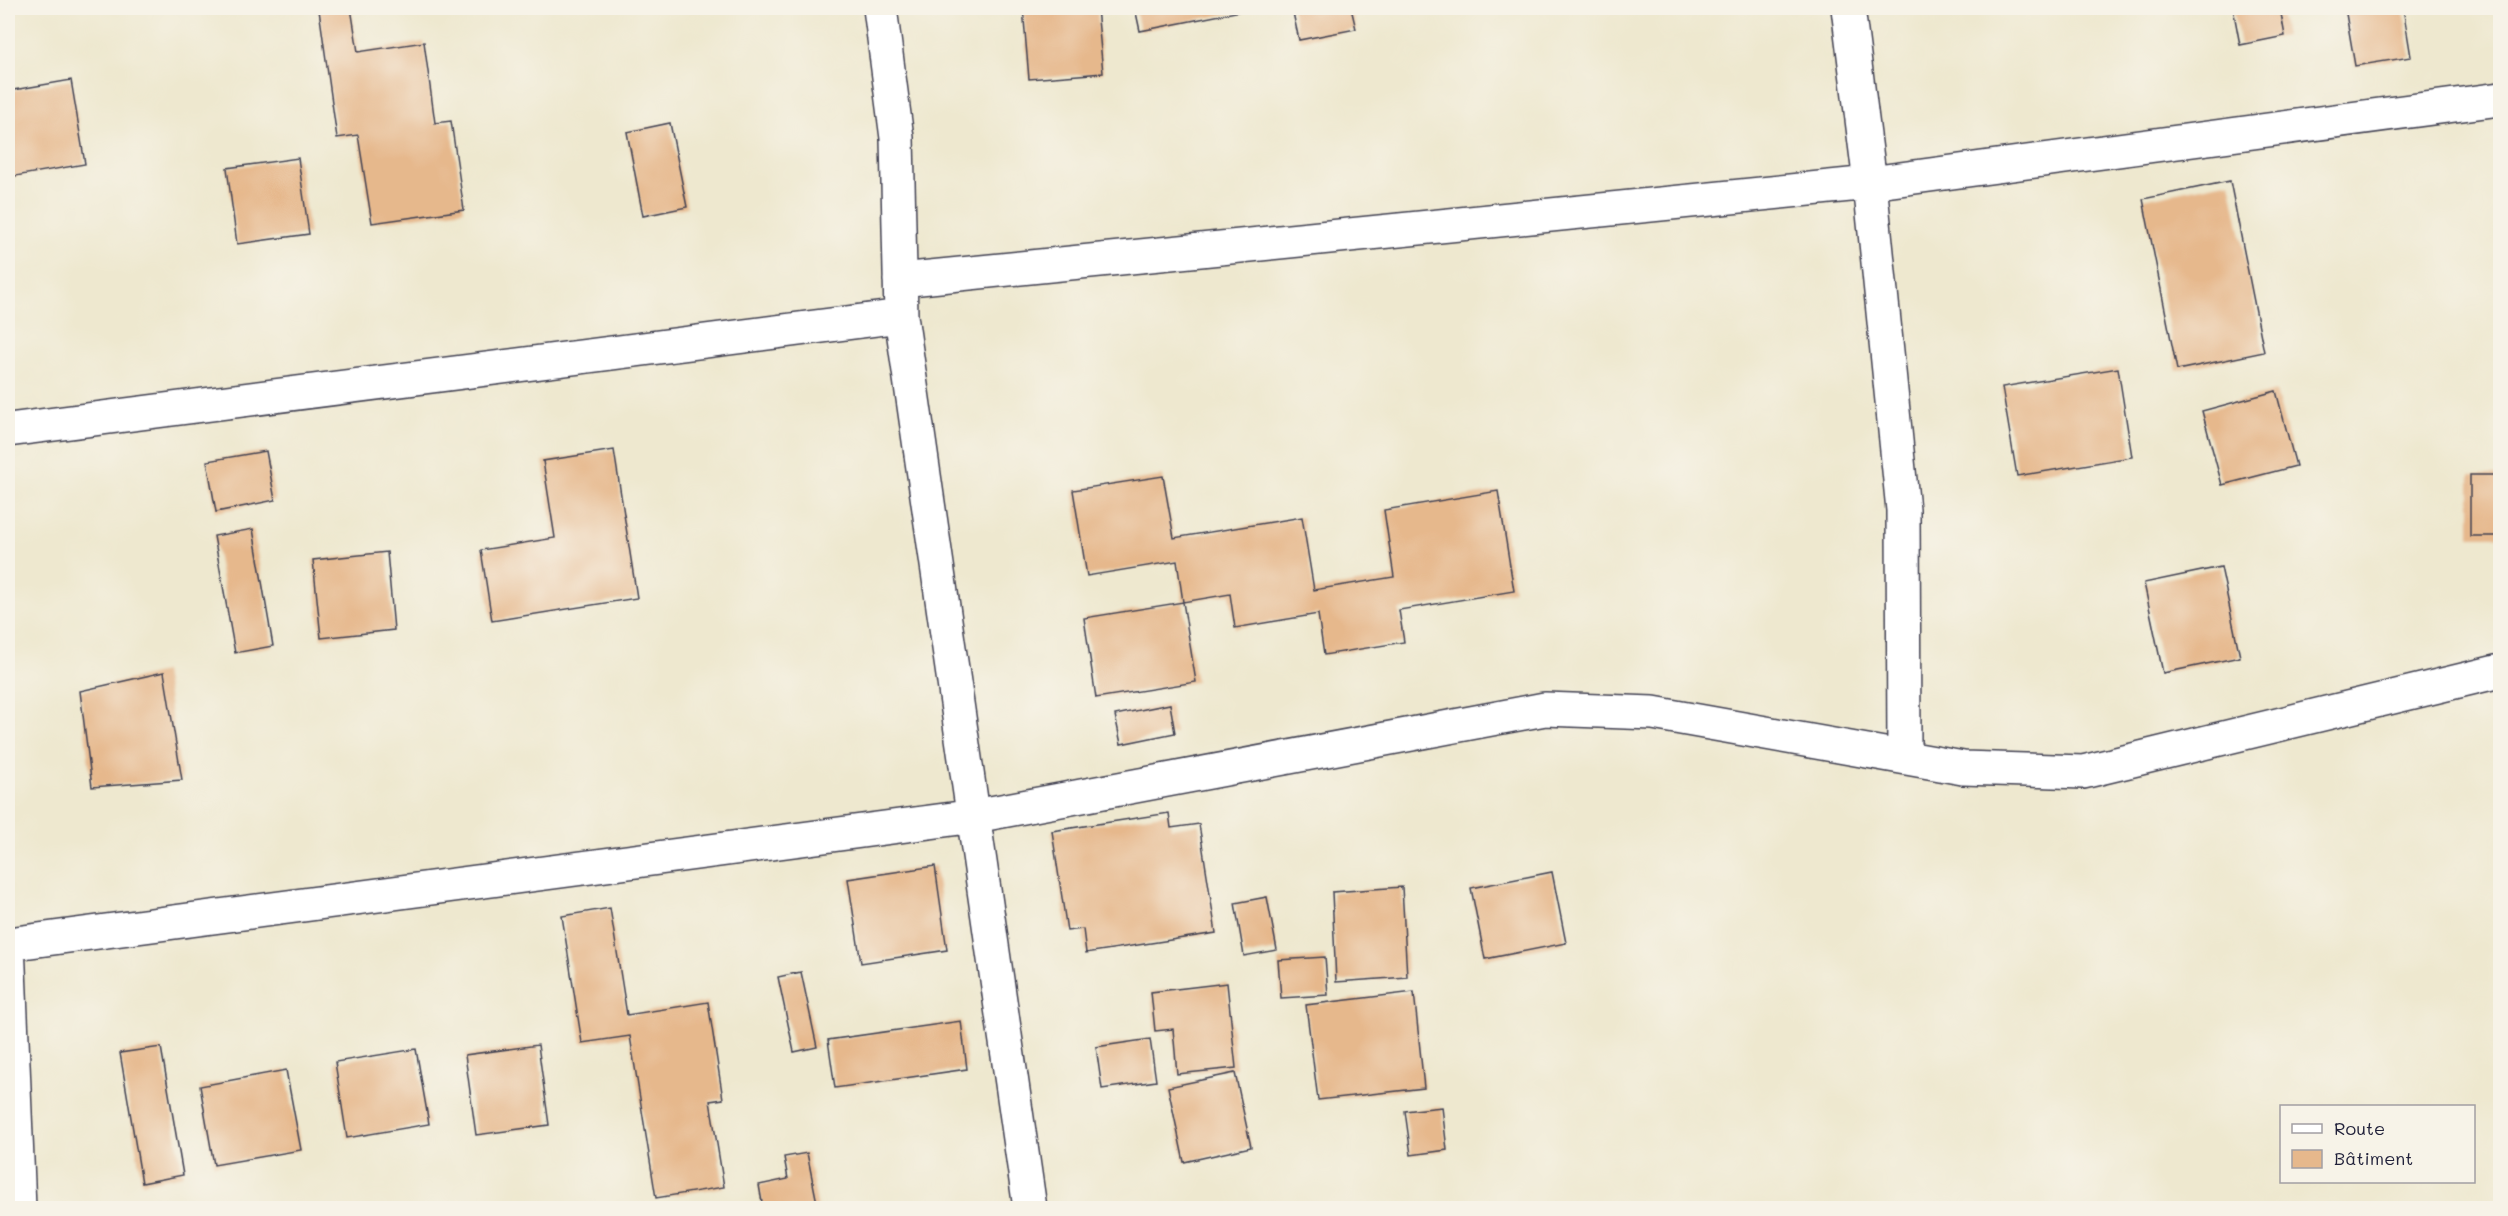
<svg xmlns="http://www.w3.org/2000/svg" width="2508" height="1216" font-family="Mali,sans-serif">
  <rect width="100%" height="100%" fill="#f7f3e8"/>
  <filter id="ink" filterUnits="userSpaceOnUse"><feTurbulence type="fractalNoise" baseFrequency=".0167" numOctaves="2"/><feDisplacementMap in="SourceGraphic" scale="12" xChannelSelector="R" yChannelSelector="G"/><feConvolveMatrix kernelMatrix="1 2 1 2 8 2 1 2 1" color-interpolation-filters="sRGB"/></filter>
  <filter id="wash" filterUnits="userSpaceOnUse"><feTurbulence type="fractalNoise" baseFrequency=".008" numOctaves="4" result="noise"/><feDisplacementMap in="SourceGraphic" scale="24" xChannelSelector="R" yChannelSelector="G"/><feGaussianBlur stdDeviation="1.35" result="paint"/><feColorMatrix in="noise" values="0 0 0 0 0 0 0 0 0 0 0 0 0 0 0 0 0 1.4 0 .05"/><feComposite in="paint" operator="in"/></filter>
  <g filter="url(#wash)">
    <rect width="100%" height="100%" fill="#eee8cf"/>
    <g id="blocks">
      <path fill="#e6b88c" d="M 336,8 L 351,8 L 358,52 L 424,42 L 435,123 L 451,121 L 464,210 L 372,223 L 358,135 L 337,138 L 319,10 Z
        M 1023,8 L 1097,8 L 1103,73 L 1029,79 Z
        M 1135,8 L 1251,8 L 1251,9 L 1140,31 Z
        M 1292,8 L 1351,8 L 1356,29 L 1299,40 Z
        M 2233,8 L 2280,8 L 2285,36 L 2240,45 Z
        M 2345,8 L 2403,8 L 2411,57 L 2355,66 Z
        M 71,80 L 85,164 L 10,177 L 8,164 L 8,91 Z
        M 670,123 L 687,207 L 643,216 L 627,132 Z
        M 298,158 L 309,234 L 237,244 L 227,168 Z
        M 2230,181 L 2264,352 L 2177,370 L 2143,199 Z
        M 2118,368 L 2132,457 L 2017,476 L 2002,387 Z
        M 2276,391 L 2296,466 L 2222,485 L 2202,411 Z
        M 614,450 L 637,598 L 492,621 L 481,550 L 555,538 L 543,461 Z
        M 266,451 L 275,500 L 216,512 L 207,461 Z
        M 2470,475 L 2500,475 L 2500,536 L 2470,536 Z
        M 1163,476 L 1174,538 L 1302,517 L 1314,590 L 1394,577 L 1384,510 L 1498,491 L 1514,591 L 1399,610 L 1404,642 L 1324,655 L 1318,614 L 1235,628 L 1230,594 L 1183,602 L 1177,561 L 1087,576 L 1073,490 Z
        M 253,529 L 273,646 L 235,653 L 214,536 Z
        M 387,552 L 394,630 L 321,638 L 313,560 Z
        M 2221,567 L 2240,657 L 2163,673 L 2144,583 Z
        M 1183,602 L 1196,682 L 1096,698 L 1084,618 Z
        M 164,672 L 182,780 L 92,787 L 80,691 Z
        M 1170,704 L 1175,733 L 1121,744 L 1115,715 Z
        M 1169,813 L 1171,828 L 1199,824 L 1216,933 L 1086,953 L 1083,929 L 1067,931 L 1052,831 Z
        M 935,866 L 947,950 L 861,963 L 848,879 Z
        M 1552,872 L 1566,943 L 1485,959 L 1471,888 Z
        M 1402,887 L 1407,977 L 1336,982 L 1332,892 Z
        M 1267,897 L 1277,950 L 1244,956 L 1235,903 Z
        M 610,908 L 627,1015 L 708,1002 L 723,1099 L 710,1101 L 724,1187 L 656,1198 L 630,1036 L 582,1043 L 562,916 Z
        M 1325,957 L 1328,995 L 1281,998 L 1278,960 Z
        M 801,972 L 817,1047 L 794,1052 L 778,977 Z
        M 1227,983 L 1236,1068 L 1177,1074 L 1173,1029 L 1155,1031 L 1151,992 Z
        M 1414,992 L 1424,1088 L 1318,1100 L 1306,1005 Z
        M 961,1021 L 967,1069 L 835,1088 L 828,1040 Z
        M 1150,1039 L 1156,1081 L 1102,1089 L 1096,1047 Z
        M 538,1045 L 549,1125 L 476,1135 L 465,1055 Z
        M 161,1047 L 183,1175 L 142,1183 L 120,1053 Z
        M 416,1049 L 429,1124 L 347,1138 L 335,1062 Z
        M 286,1070 L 301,1150 L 214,1165 L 200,1086 Z
        M 1235,1073 L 1251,1147 L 1184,1162 L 1168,1087 Z
        M 1442,1107 L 1447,1150 L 1411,1155 L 1405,1111 Z
        M 807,1153 L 818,1208 L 763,1208 L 759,1185 L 788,1179 L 784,1157 Z"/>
    </g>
  </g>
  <g filter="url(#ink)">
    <use href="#blocks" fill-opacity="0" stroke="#414051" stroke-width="1.5"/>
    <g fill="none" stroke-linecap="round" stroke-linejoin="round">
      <g stroke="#414051" stroke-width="36">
        <path id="minor" d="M 880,8 L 897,138 L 901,316 L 1030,1208
          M 1848,8 L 1870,183 L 1903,510 L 1904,757
          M 900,280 L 1870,183 L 2500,99
          M 8,430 L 901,316
          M 8,944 L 975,816 L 1545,709 L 1653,713 L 1963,768 L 2083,772 L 2500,671
          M 8,944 L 19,1208"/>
      </g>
      <use href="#minor" stroke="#fff" stroke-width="33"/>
    </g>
  </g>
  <rect width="2508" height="1216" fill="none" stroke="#f7f3e8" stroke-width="30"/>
  <rect x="2280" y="1105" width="195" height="78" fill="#f7f3e8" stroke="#a29fa3" stroke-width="1.5"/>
  <rect x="2292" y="1124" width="30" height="9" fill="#ffffff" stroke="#a29fa3" stroke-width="1.5"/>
  <text x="2334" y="1135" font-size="18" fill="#22223b">Route</text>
  <rect x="2292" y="1150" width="30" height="18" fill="#e6b88c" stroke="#a29fa3" stroke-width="1.5"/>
  <text x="2334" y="1165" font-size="18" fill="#22223b">Bâtiment</text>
</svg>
